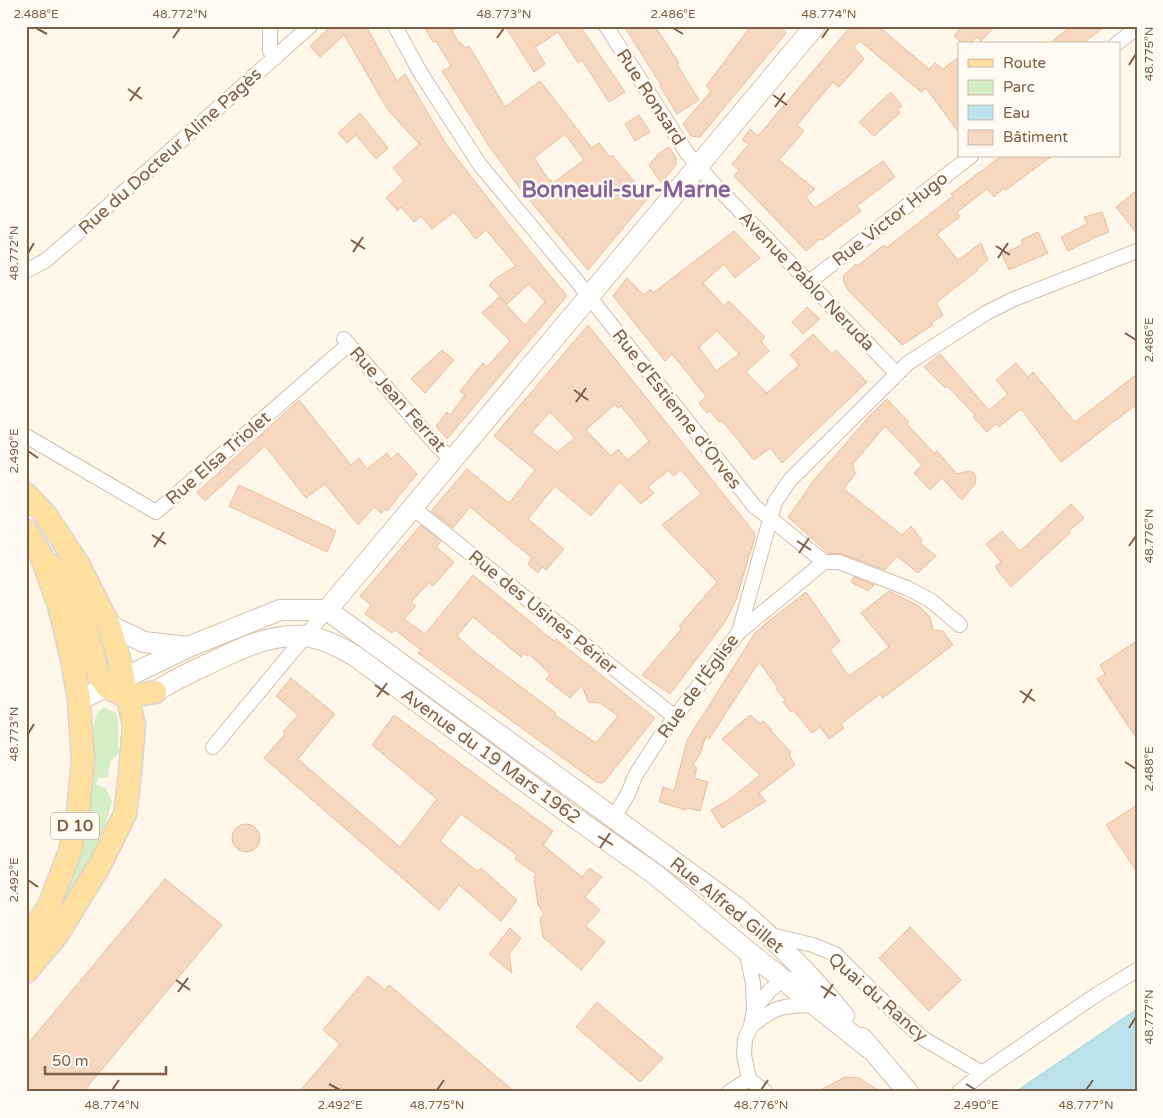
<svg xmlns="http://www.w3.org/2000/svg" width="1163" height="1118" font-family="'Varela Round',sans-serif">
  <rect width="100%" height="100%" fill="#fef7ea"/>
  <path fill="#d5eec6" d="M 104,707 L 116,713 L 118,720 L 119,753 L 110,762 L 108,777 L 98,778 L 96,785 L 106,788 L 112,801 L 104,832 L 82,879 L 35,945 L 92,736 C 94,724 94,714 104,707 Z"/>
  <path fill="#bbe2eb" stroke="#a0d2de" d="M 1137,1009 L 1137,1092 L 1015,1092 Z"/>
  <path fill="#f6d7bf" stroke="#ebbe9d" fill-rule="evenodd" d="M 331,26 L 366,26 L 397,81 L 405,74 L 446,144 L 512,229 L 567,296 L 447,439 L 436,426 L 447,412 L 450,415 L 465,395 L 460,391 L 483,363 L 487,367 L 510,341 L 482,313 L 499,297 L 525,325 L 545,302 L 529,284 L 507,304 L 489,285 L 499,276 L 516,266 L 486,230 L 476,239 L 454,212 L 432,229 L 421,216 L 414,222 L 401,207 L 398,211 L 386,198 L 404,181 L 393,168 L 419,144 L 388,110 L 344,35 L 320,57 L 310,46 Z
    M 424,26 L 459,26 L 452,31 L 459,43 L 460,42 L 465,48 L 469,46 L 505,107 L 540,81 L 592,148 L 599,143 L 610,157 L 612,155 L 648,198 L 588,270 L 521,190 L 489,146 L 442,71 L 451,66 L 436,41 L 433,42 ZM 565,134 L 584,160 L 553,183 L 551,180 L 550,181 L 534,158 Z
    M 505,26 L 580,26 L 625,92 L 609,102 L 582,60 L 578,63 L 558,32 L 535,47 L 545,64 L 534,72 Z
    M 624,26 L 655,26 L 679,63 L 677,64 L 699,100 L 677,114 L 660,86 L 661,85 Z
    M 751,26 L 779,26 L 786,33 L 700,137 L 691,136 L 683,124 L 711,91 L 706,86 Z
    M 851,26 L 878,26 L 929,69 L 935,63 L 943,69 L 959,57 L 959,133 L 926,88 L 921,92 L 860,41 L 854,47 L 864,59 L 839,87 L 833,82 L 797,125 L 804,131 L 779,160 L 815,189 L 806,197 L 815,208 L 883,161 L 895,177 L 857,206 L 861,211 L 822,240 L 820,239 L 806,251 L 734,176 L 739,170 L 732,164 L 749,144 L 742,140 L 750,129 L 758,136 Z
    M 962,26 L 995,26 L 981,41 L 977,37 L 971,44 L 964,44 L 954,36 Z
    M 1071,26 L 1105,26 L 1082,44 L 1049,44 Z
    M 891,92 L 902,106 L 897,110 L 900,113 L 874,136 L 859,122 Z
    M 360,113 L 388,148 L 376,159 L 356,135 L 347,143 L 338,133 Z
    M 639,115 L 650,132 L 635,141 L 625,124 Z
    M 669,147 L 676,158 L 676,165 L 661,183 L 649,165 L 659,153 Z
    M 1001,156 L 1052,156 L 1006,190 L 1004,188 L 994,197 L 987,189 L 957,212 L 960,217 L 937,234 L 958,260 L 981,243 L 988,260 L 977,269 L 978,270 L 936,303 L 943,315 L 931,323 L 933,325 L 902,345 L 848,290 L 843,280 L 844,275 L 856,264 L 857,266 L 884,245 L 886,248 L 953,196 L 951,194 Z
    M 1137,190 L 1137,234 L 1116,207 Z
    M 1102,212 L 1109,232 L 1096,237 L 1068,251 L 1061,237 L 1087,224 L 1084,217 Z
    M 734,231 L 760,258 L 735,278 L 724,264 L 703,283 L 724,306 L 729,301 L 765,337 L 761,341 L 769,351 L 746,372 L 767,393 L 799,365 L 790,355 L 813,334 L 832,354 L 836,350 L 867,382 L 782,463 L 770,448 L 754,460 L 724,423 L 721,421 L 719,422 L 710,411 L 707,413 L 699,403 L 706,396 L 672,354 L 665,361 L 613,296 L 627,278 L 644,295 L 650,289 L 653,293 ZM 717,331 L 739,354 L 716,371 L 699,347 Z
    M 1038,232 L 1048,253 L 1009,270 L 1002,255 L 1023,244 L 1021,240 Z
    M 807,307 L 820,319 L 803,334 L 792,322 Z
    M 588,325 L 754,532 L 755,537 L 736,600 L 725,622 L 670,694 L 642,675 L 682,628 L 679,626 L 717,582 L 662,525 L 701,494 L 681,470 L 673,476 L 669,470 L 648,487 L 654,493 L 641,504 L 620,482 L 591,516 L 555,486 L 528,519 L 564,549 L 546,570 L 542,567 L 538,573 L 528,564 L 532,558 L 470,507 L 453,528 L 431,511 L 467,469 L 509,503 L 535,470 L 494,436 ZM 615,404 L 618,408 L 621,406 L 649,441 L 628,460 L 618,449 L 611,456 L 586,430 ZM 550,412 L 575,438 L 557,452 L 532,432 Z
    M 442,350 L 454,360 L 425,393 L 411,379 Z
    M 940,354 L 989,410 L 1008,394 L 996,380 L 1016,363 L 1028,377 L 1033,372 L 1075,422 L 1137,374 L 1137,404 L 1061,462 L 1021,409 L 999,427 L 996,424 L 987,432 L 973,417 L 975,415 L 947,386 L 945,388 L 924,367 Z
    M 887,399 L 909,422 L 907,424 L 934,453 L 937,451 L 957,474 L 969,471 L 974,473 L 976,478 L 975,484 L 962,500 L 942,478 L 930,490 L 914,473 L 922,465 L 885,426 L 853,464 L 855,474 L 844,489 L 902,535 L 911,526 L 922,540 L 920,543 L 936,556 L 918,573 L 897,556 L 885,570 L 842,554 L 828,553 L 788,517 L 814,480 L 872,413 Z
    M 299,400 L 351,465 L 359,458 L 367,469 L 387,453 L 391,459 L 398,453 L 417,474 L 387,511 L 386,509 L 381,513 L 374,507 L 358,525 L 325,484 L 306,498 L 265,446 L 205,501 L 197,492 Z
    M 239,485 L 336,531 L 327,552 L 229,506 Z
    M 1071,504 L 1084,518 L 1069,531 L 1070,533 L 1011,587 L 995,567 L 1001,562 L 986,544 L 1002,531 L 1020,551 Z
    M 421,525 L 441,541 L 436,547 L 454,562 L 433,586 L 429,583 L 411,602 L 416,606 L 404,619 L 425,634 L 473,575 L 554,641 L 556,639 L 655,718 L 604,782 L 601,783 L 596,782 L 418,653 L 421,650 L 395,630 L 392,633 L 365,614 L 371,605 L 360,596 ZM 473,617 L 521,657 L 524,653 L 527,656 L 529,654 L 550,674 L 546,679 L 570,698 L 582,685 L 588,702 L 600,703 L 618,716 L 596,743 L 555,715 L 556,713 L 477,654 L 457,636 Z
    M 854,577 L 874,585 L 868,591 L 851,582 Z
    M 889,591 L 919,606 L 930,617 L 933,630 L 943,631 L 953,645 L 883,698 L 880,694 L 841,724 L 844,728 L 829,739 L 820,727 L 812,733 L 793,710 L 791,712 L 783,702 L 785,700 L 776,689 L 778,688 L 759,662 L 709,739 L 706,736 L 700,754 L 693,765 L 697,768 L 694,778 L 708,782 L 700,811 L 687,808 L 686,810 L 659,802 L 663,787 L 674,791 L 687,740 L 755,633 L 765,624 L 806,592 L 840,641 L 830,650 L 849,676 L 889,647 L 861,613 Z
    M 1137,641 L 1137,739 L 1097,679 L 1105,674 L 1100,665 Z
    M 291,678 L 335,714 L 298,759 L 400,847 L 437,799 L 372,745 L 394,715 L 553,831 L 543,845 L 582,877 L 590,868 L 602,877 L 585,897 L 600,910 L 586,926 L 605,942 L 581,970 L 543,937 L 540,918 L 544,914 L 538,905 L 534,877 L 536,874 L 515,859 L 517,855 L 461,814 L 440,841 L 477,871 L 481,868 L 517,900 L 501,921 L 459,885 L 439,910 L 264,758 L 285,734 L 283,732 L 298,715 L 276,696 Z
    M 750,715 L 761,724 L 763,721 L 772,729 L 771,731 L 791,752 L 789,755 L 795,765 L 759,793 L 766,801 L 722,828 L 711,810 L 730,799 L 760,775 L 722,739 Z
    M 1137,805 L 1137,872 L 1106,825 Z
    M232 838a14 14 0 1 1 28 0a14 14 0 1 1-28 0Z
    M 165,879 L 222,925 L 83,1092 L 26,1092 L 26,1046 Z
    M 910,927 L 961,980 L 929,1011 L 879,958 Z
    M 510,928 L 521,938 L 509,954 L 512,973 L 489,954 Z
    M 368,976 L 385,990 L 389,985 L 515,1092 L 299,1092 L 340,1044 L 323,1030 Z
    M 597,1002 L 663,1058 L 640,1082 L 576,1027 Z
    M 845,1077 L 859,1078 L 881,1092 L 817,1092 Z"/>
  <g fill="none" stroke-linecap="round" stroke-linejoin="round">
    <g stroke="#d3bfad" stroke-width="16">
      <path id="street" d="M 270,26 L 270,51 L 275,58
        M 395,26 L 420,72 L 480,165 L 576,280 L 755,507 L 770,518 L 824,562 L 839,562 L 907,588 L 930,600 L 960,625
        M 606,26 L 687,153 L 713,183 L 896,373
        M 1116,44 L 1137,28
        M 26,271 L 45,261 L 81,230 L 310,26
        M 809,282 L 971,156
        M 344,339 L 439,448 L 452,459
        M 26,436 L 156,512 L 349,344
        M 412,507 L 675,717
        M 739,632 L 824,562
        M 213,747 L 327,610
        M 614,817 L 628,794 L 635,776 L 660,737 L 739,632 L 775,502 L 790,480 L 908,363 L 986,313 L 1014,299 L 1137,251
        M 771,935 L 813,945 L 835,954 L 896,1014 L 924,1039 L 982,1073
        M 746,950 L 753,983 L 754,1009
        M 751,1026 C 779,1004 782,1006 817,1005
        M 749,1079 L 744,1055 L 745,1039 L 751,1026 L 754,1009 L 770,990 L 784,979 L 790,979
        M 749,1079 L 766,1092
        M 729,1092 L 749,1079
        M 959,1092 L 982,1073 L 1096,995 L 1137,970"/>
    </g>
    <g stroke="#d8c2ad" stroke-width="22">
      <path id="secondary" d="M 327,610 L 735,906 C 775,939 811,975 844,1016
        M 109,625 L 144,642 L 188,647
        M 155,692 C 172,681 189,673 206,665 C 237,650 270,633 305,636 C 323,638 340,647 355,656 L 568,813 L 656,875 L 746,950 L 870,1049
        M 79,700 L 188,647 L 280,610 L 327,610 L 815,26
        M 862,1038 L 908,1092"/>
    </g>
    <g stroke="#ddd5d0" stroke-width="25">
      <path id="primary" d="M 26,494 L 45,514 L 78,564 L 109,625 L 118,655 L 134,725 L 130,773 L 125,814 L 100,865 L 57,935 L 26,972
        M 26,531 L 41,555 L 59,605 L 72,659 L 79,700 L 83,760 L 78,812 L 70,851 L 49,906 L 26,942
        M 50,565 L 72,589 L 84,621 L 98,674 L 107,687 L 127,697 L 155,692"/>
    </g>
    <use href="#street" stroke="#fff" stroke-width="14"/>
    <use href="#secondary" stroke="#fff" stroke-width="20"/>
    <use href="#primary" stroke="#ffdfa0" stroke-width="22"/>
  </g>
  <path fill="none" stroke="#7d5e49" stroke-width="2" d="M 36,28 L 47,34M 673,28 L 683,34M 173,38 L 180,28M 497,38 L 504,28M 822,38 L 829,28M 1129,65 L 1136,54M 128,89 L 142,99M 773,95 L 787,105M 130,101 L 140,87M 775,107 L 785,93M 351,240 L 365,249M 996,246 L 1010,255M 353,252 L 363,237M 28,253 L 34,243M 998,258 L 1008,243M 1125,333 L 1136,340M 574,390 L 588,400M 576,402 L 586,388M 28,451 L 38,458M 152,535 L 166,544M 797,541 L 811,550M 1129,546 L 1136,536M 154,547 L 164,532M 799,553 L 809,538M 375,685 L 389,695M 1020,691 L 1035,701M 377,697 L 387,683M 1023,703 L 1032,689M 28,734 L 34,724M 1125,762 L 1136,769M 598,836 L 613,845M 600,848 L 610,833M 28,880 L 38,887M 176,980 L 190,990M 821,986 L 836,996M 178,992 L 188,978M 824,998 L 833,984M 1129,1028 L 1136,1017M 329,1084 L 340,1090M 966,1084 L 976,1090M 112,1090 L 119,1080M 437,1090 L 444,1080M 761,1090 L 768,1080M 1086,1090 L 1093,1080"/>
  <g text-anchor="middle" dominant-baseline="central" stroke-width="5" stroke-linejoin="round" paint-order="stroke">
    <rect fill="#fffaf2" stroke="#a48d7c" stroke-width="1" x="51" y="812.5" width="48" height="27" rx="4"/>
    <g font-size="16" font-weight="bold" fill="#7d5e49">
      <text x="75" y="826">D 10</text>
    </g>
    <g font-size="18" fill="#7d5e49" stroke="#fffaf2">
      <text transform="translate(651 97) rotate(57)">Rue Ronsard</text>
      <text transform="translate(170 151) rotate(-42)">Rue du Docteur Aline Pagès</text>
      <text transform="translate(890 219) rotate(-38)">Rue Victor Hugo</text>
      <text transform="translate(807 281) rotate(46)">Avenue Pablo Neruda</text>
      <text transform="translate(398 399) rotate(48)">Rue Jean Ferrat</text>
      <text transform="translate(677 409) rotate(52)">Rue d'Estienne d'Orves</text>
      <text transform="translate(218 458) rotate(-41)">Rue Elsa Triolet</text>
      <text transform="translate(543 612) rotate(39)">Rue des Usines Périer</text>
      <text transform="translate(698 686) rotate(-54)">Rue de l'Église</text>
      <text transform="translate(491 756) rotate(36)">Avenue du 19 Mars 1962</text>
      <text transform="translate(727 905) rotate(39)">Rue Alfred Gillet</text>
      <text transform="translate(878 997) rotate(41)">Quai du Rancy</text>
    </g>
    <g font-size="22" font-weight="bold" fill="#886298" stroke="#fffaf2">
      <text x="626" y="190">Bonneuil-sur-Marne</text>
    </g>
  </g>
  <rect width="1163" height="1118" fill="none" stroke="#fffaf2" stroke-width="55"/>
  <rect x="958" y="42" width="162" height="115" fill="#fffaf2" stroke="#cbbcae"/>
  <rect x="968" y="59" width="25" height="8" fill="#ffdfa0" stroke="#cbbcae"/>
  <text x="1003" y="68" font-size="15" fill="#7d5e49">Route</text>
  <rect x="968" y="80" width="25" height="15" fill="#d5eec6" stroke="#cbbcae"/>
  <text x="1003" y="92" font-size="15" fill="#7d5e49">Parc</text>
  <rect x="968" y="105" width="25" height="15" fill="#bbe2eb" stroke="#cbbcae"/>
  <text x="1003" y="118" font-size="15" fill="#7d5e49">Eau</text>
  <rect x="968" y="130" width="25" height="15" fill="#f6d7bf" stroke="#cbbcae"/>
  <text x="1003" y="142" font-size="15" fill="#7d5e49">Bâtiment</text>
  <path d="M45 1066v8h121v-8" fill="none" stroke="#7d5e49" stroke-width="2.5"/>
  <text x="52" y="1066" font-size="15" fill="#7d5e49" stroke="#fffaf2" stroke-width="4" paint-order="stroke">50 m</text>
  <rect x="28" y="28" width="1108" height="1062" fill="none" stroke="#7d5e49" stroke-width="2"/>
  <g font-size="12" text-anchor="middle" fill="#7d5e49">
    <text x="36" y="18">2.488°E</text>
    <text x="180" y="18">48.772°N</text>
    <text x="504" y="18">48.773°N</text>
    <text x="673" y="18">2.486°E</text>
    <text x="829" y="18">48.774°N</text>
    <text transform="translate(1149 54) rotate(-90)" y="4">48.775°N</text>
    <text transform="translate(14 253) rotate(-90)" y="4">48.772°N</text>
    <text transform="translate(1149 340) rotate(-90)" y="4">2.486°E</text>
    <text transform="translate(14 451) rotate(-90)" y="4">2.490°E</text>
    <text transform="translate(1149 536) rotate(-90)" y="4">48.776°N</text>
    <text transform="translate(14 734) rotate(-90)" y="4">48.773°N</text>
    <text transform="translate(1149 769) rotate(-90)" y="4">2.488°E</text>
    <text transform="translate(14 880) rotate(-90)" y="4">2.492°E</text>
    <text transform="translate(1149 1017) rotate(-90)" y="4">48.777°N</text>
    <text x="112" y="1109">48.774°N</text>
    <text x="340" y="1109">2.492°E</text>
    <text x="437" y="1109">48.775°N</text>
    <text x="761" y="1109">48.776°N</text>
    <text x="976" y="1109">2.490°E</text>
    <text x="1086" y="1109">48.777°N</text>
  </g>
</svg>
